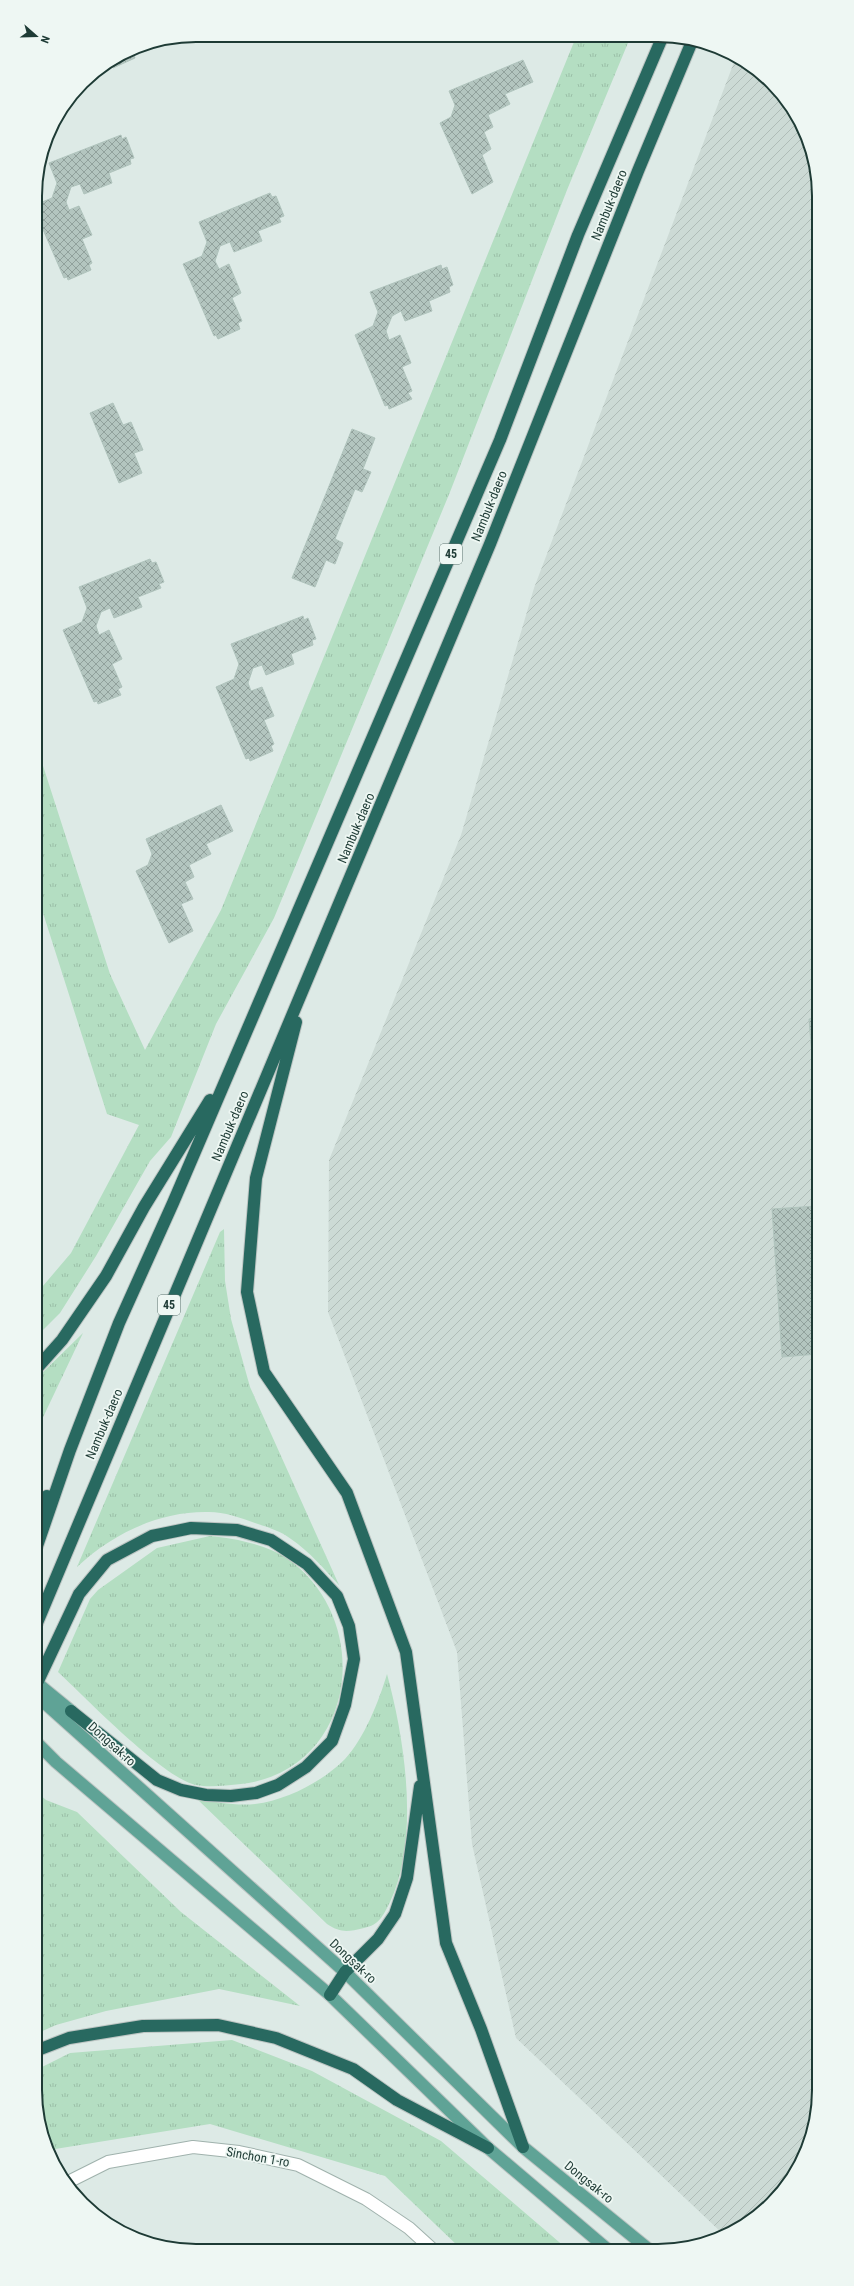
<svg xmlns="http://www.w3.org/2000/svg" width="854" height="2286" font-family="'Roboto Condensed',sans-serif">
  <defs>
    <pattern id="industrial-furrows" width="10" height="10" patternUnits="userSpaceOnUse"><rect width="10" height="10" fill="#ccdad5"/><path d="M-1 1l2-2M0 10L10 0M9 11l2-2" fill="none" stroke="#afbcb7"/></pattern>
    <pattern id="grass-tufts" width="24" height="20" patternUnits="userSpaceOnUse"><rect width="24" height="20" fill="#b4dec2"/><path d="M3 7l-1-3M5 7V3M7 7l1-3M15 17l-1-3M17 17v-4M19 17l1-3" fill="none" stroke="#9abfa7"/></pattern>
    <pattern id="building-cross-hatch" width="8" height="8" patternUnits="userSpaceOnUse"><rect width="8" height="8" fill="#b3c5bf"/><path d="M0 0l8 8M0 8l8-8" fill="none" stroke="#91a19c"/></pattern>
  </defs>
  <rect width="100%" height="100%" fill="#ddeae6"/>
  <path fill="url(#industrial-furrows)" d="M 736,57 L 772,82 L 798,116 L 816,164 L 819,2100 L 807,2151 L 779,2196 L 739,2229 L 724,2235 L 516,2038 L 472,1844 L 457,1652 L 328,1312 L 329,1160 L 461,835 L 534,588 Z"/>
  <path fill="url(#grass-tufts)" d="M 576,37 L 630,38 L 567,190 L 450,492 L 274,918 L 216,1024 L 171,1137 L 150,1161 L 96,1256 L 60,1313 L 37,1336 L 37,1293 L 71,1253 L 139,1125 L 107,1114 L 36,891 L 36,744 L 110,974 L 145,1050 L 221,910 Z
    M 224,1229 L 225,1281 L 231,1319 L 250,1387 L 339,1585 C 324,1569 310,1552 291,1539 C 281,1531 267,1527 255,1523 C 239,1517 222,1511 205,1512 C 157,1512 111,1535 77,1567 L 220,1232 Z
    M 83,1333 L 37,1430 L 37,1378 Z
    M 210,1536 C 234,1538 268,1545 288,1559 C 376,1622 356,1771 241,1784 C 227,1785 210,1788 196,1785 C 163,1778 86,1698 58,1672 L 90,1599 L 98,1590 L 157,1548 Z
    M 387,1674 C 405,1740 420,1839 390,1902 C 383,1916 379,1925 364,1928 C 347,1932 341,1933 327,1924 L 197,1799 C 216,1802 237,1806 255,1804 C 287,1800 322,1782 345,1759 C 364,1739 379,1701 387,1674 Z
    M 38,1793 L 46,1800 L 77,1812 L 181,1912 L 300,2006 L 219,1989 L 106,2011 L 56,2025 L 38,2033 Z
    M 232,2040 L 312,2071 L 441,2141 L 566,2248 L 460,2248 L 385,2176 L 210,2124 L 49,2150 L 38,2122 L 38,2069 L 70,2053 Z"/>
  <path fill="url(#building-cross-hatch)" stroke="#b0c4bd" d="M 132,49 L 135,58 L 113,68 L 110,62 Z
    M 523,60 L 533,82 L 505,94 L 510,104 L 488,115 L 493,127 L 484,132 L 491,149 L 482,155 L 493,182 L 472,194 L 440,123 L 451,117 L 455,105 L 449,91 Z
    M 121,135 L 122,139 L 126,137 L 134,158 L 130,159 L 131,164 L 109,173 L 112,183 L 84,194 L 80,184 L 71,187 L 66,202 L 69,210 L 79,206 L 92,235 L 82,239 L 92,263 L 89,265 L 91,270 L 68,280 L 67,277 L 64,278 L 35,211 L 35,205 L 52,198 L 57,183 L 49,163 Z
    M 270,193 L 272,197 L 276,196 L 284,216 L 279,218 L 281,222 L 258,231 L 262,241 L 234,252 L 230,242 L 220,246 L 215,261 L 219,269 L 229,264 L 241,293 L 232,298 L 242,321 L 238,323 L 240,329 L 218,339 L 216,335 L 214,336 L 183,264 L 202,256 L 207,242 L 199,222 Z
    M 441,265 L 442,269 L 447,267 L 453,285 L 449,287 L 450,292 L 429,301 L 432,311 L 405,321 L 401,311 L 392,316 L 386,331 L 389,340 L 400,335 L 411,363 L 402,367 L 412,391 L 408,393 L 412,399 L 389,409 L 388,405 L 385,406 L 355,335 L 373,326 L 378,312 L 370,292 Z
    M 113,403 L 123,425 L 131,422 L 143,450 L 134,453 L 142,473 L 119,483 L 90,413 Z
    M 352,429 L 375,438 L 363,469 L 371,472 L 362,492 L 355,489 L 335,539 L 343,543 L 335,564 L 326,560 L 315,587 L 292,578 Z
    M 150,559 L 152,563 L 156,562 L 164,582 L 159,584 L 161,588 L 138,597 L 142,607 L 114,618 L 110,608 L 101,612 L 96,626 L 99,635 L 109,630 L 122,659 L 112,664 L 122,687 L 118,689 L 121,695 L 98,704 L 97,701 L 94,702 L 63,630 L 82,622 L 87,608 L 79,587 Z
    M 303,616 L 304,620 L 308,618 L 316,639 L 312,640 L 313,645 L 291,654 L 294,664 L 266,675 L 262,665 L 253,668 L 248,683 L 251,691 L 262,687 L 274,716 L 264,720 L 274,744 L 271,746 L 273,751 L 250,761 L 249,758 L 246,759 L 216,687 L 234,679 L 239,664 L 231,644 Z
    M 221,805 L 233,831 L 206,844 L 211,854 L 189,865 L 194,877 L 185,882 L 193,899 L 181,904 L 193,931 L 169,943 L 136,871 L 148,865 L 152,854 L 146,839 Z
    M 817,1018 L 817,1119 L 809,1019 Z
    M 817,1206 L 818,1354 L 782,1357 L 772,1209 Z"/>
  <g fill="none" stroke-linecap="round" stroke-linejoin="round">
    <g stroke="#a0b2ad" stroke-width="14">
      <path id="minor" d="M 66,2183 L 108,2162 L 193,2147 L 239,2152 L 298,2165 L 366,2199 L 409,2228 L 431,2248"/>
    </g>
    <g stroke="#bcc4c2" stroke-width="14">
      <path id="major" d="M 38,1684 L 71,1711
        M 38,1697 L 345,1972 L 523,2147 L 647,2248
        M 38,1744 L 56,1762 L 330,1995 L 488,2148 L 606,2248"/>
    </g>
    <g stroke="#bcc4c2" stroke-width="14">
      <path id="highway" d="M 296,1022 L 256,1178 L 247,1292 L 264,1372 L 347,1493 L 406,1652 L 446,1943 L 481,2029 L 523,2147
        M 37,1368 L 62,1340 L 106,1276 L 144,1207 L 210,1100
        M 37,1517 L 47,1496
        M 37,1546 L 70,1450 L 119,1323 L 173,1203 L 500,440 L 578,235 L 662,38
        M 37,1623 L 490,544 L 638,171 L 693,39
        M 38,1681 L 79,1594 L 107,1560 L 152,1536 L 191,1528 L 237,1530 L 271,1540 L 307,1564 L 337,1596 L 349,1626 L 354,1659 L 345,1705 L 332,1741 L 306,1767 L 278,1785 L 256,1793 L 231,1796 L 206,1795 L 181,1790 L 157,1780 L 71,1711
        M 330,1995 L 345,1972 L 378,1939 L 395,1914 L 407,1878 L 420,1786
        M 38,2050 L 69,2038 L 143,2026 L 218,2025 L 276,2038 L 353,2069 L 397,2100 L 488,2148"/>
    </g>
    <use href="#minor" stroke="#fff" stroke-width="12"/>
    <use href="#major" stroke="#5fa396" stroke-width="12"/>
    <use href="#highway" stroke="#286960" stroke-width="12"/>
  </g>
  <g text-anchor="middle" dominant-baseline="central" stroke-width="3.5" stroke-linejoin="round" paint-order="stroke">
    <g fill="#eef7f3" stroke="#5c736e" stroke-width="1">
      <rect x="440" y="544" width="22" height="20" rx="3"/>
      <rect x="158" y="1295" width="22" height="20" rx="3"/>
    </g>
    <g font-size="12" font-weight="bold" fill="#1e3b35">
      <text x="451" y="554">45</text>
      <text x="169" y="1305">45</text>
    </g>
    <g font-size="13" fill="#1e3b35" stroke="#eef7f3">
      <text transform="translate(609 205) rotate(-68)">Nambuk-daero</text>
      <text transform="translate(489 506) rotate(-68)">Nambuk-daero</text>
      <text transform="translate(356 828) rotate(-67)">Nambuk-daero</text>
      <text transform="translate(230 1126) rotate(-67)">Nambuk-daero</text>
      <text transform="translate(104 1424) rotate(-67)">Nambuk-daero</text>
      <text transform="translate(112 1744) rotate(42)">Dongsak-ro</text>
      <text transform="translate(353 1961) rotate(43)">Dongsak-ro</text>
      <text transform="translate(258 2157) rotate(10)">Sinchon 1-ro</text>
      <text transform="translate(589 2182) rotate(39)">Dongsak-ro</text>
    </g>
  </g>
  <path d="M0 0H854V2286H0ZM196 42H658A154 154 0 0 1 812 196V2090A154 154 0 0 1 658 2244H196A154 154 0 0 1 42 2090V196A154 154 0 0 1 196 42Z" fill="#eef7f3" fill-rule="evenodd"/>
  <path fill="none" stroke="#1e3b35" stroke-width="2" d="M196 42H658A154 154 0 0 1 812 196V2090A154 154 0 0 1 658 2244H196A154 154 0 0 1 42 2090V196A154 154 0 0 1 196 42Z"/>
  <g transform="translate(36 36) rotate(110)" stroke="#eef7f3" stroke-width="3" paint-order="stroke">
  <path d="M0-3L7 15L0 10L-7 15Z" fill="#1e3b35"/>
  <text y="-6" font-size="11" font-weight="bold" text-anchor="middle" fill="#1e3b35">N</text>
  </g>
</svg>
